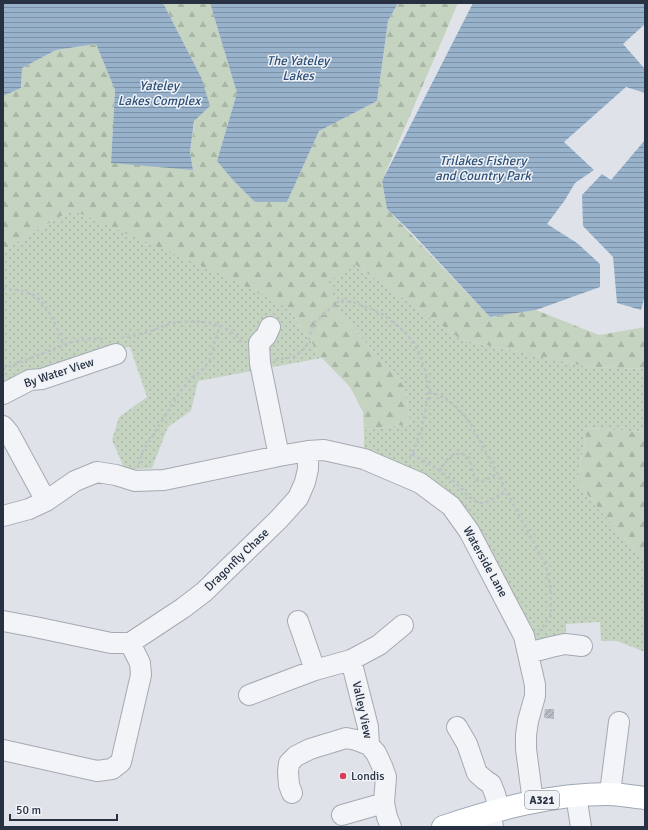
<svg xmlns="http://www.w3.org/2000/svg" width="648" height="830" font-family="Signika,sans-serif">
  <defs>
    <pattern id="forest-firs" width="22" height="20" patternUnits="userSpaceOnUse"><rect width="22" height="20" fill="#c5d4c0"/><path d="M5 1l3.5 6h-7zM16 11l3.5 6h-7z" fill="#a9b6a6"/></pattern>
    <pattern id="park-dots" width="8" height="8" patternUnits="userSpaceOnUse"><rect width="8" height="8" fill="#c5d4c0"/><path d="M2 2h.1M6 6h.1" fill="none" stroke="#a9b6a6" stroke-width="1.8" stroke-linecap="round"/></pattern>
    <pattern id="water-rules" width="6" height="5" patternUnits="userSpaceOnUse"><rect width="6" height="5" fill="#98b2cb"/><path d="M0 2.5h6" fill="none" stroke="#7c91a6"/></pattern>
    <pattern id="building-hatch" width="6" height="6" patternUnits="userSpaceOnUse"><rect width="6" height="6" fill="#b6bcc6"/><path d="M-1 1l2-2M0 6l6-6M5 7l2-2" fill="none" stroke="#9499a2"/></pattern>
  </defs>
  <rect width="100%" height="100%" fill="#dfe3e9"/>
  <path fill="url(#forest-firs)" d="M 163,3 L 210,3 L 237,93 L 217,161 L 287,202 L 319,131 L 377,101 L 388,21 L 398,3 L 458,3 L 382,181 L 387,209 L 490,317 L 536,310 L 599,335 L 645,327 L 645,369 L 588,367 L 462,340 L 353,263 L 339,312 L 404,386 L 411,424 L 364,430 L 363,412 L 350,387 L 322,358 L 289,309 L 72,210 L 3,250 L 3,96 L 21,88 L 22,68 L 56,50 L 96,44 L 115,90 L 111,163 L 193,169 L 190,152 L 201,77 Z
    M 587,428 L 645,432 L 645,560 L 619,533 L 577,482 Z"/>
  <path fill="url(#park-dots)" d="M 72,210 L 227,277 L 289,309 L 322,358 L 198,381 L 191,411 L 168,427 L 152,468 L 125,470 L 112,440 L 119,417 L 147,397 L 130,347 L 99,351 L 3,387 L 3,250 Z
    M 353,263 L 462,340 L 588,367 L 645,369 L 645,432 L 587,428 L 577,482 L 619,533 L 645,560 L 645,652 L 617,641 L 601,641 L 600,622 L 566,624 L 566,639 L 526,646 L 451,506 L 364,459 L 364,430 L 411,424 L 404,386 L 339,312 L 329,282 Z"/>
  <path fill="url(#water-rules)" d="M 3,3 L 163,3 L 201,77 L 210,106 L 194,121 L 190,152 L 193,170 L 111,163 L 115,90 L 96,44 L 56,50 L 22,68 L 21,88 L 3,96 Z
    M 210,3 L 398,3 L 388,21 L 377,101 L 319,131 L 287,202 L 255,202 L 233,180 L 217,161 L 237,93 Z
    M 473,3 L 645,3 L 645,24 L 623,44 L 645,69 L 645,93 L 626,87 L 564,142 L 594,170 L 575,183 L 565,200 L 547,224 L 577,243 L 600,264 L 600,287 L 536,310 L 490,317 L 411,232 L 387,209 L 382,181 Z
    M 645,140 L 645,299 L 644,299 L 641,310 L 617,303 L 613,257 L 583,226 L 582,195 L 602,174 L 611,180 Z"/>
  <path fill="url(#building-hatch)" d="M 545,709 L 554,709 L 554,719 L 544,718 Z"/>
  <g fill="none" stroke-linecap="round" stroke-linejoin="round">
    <g stroke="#a4aab3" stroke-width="22">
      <path id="minor" d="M 270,327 L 266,336 L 259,343 L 260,363 L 279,456
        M 3,394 L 30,380 L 42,379 L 116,354
        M 3,426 L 9,433 L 46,501
        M 3,516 L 29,509 L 46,501 L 75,481 L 97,472 L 116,475 L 135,481 L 164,480 L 279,456 L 308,451 L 324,450 L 364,459 L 420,483 L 451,506 L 469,531 L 524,636 L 535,685 L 535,696 L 528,721 L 526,735 L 526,749 L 533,802
        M 3,621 L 35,627 L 111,643 L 130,643 L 183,608 L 204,592 L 279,519 L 298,498 L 305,482 L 308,469 L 308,451
        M 298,621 L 315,670
        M 528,653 L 551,647 L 565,644 L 582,646
        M 351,660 L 368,727 L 369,745 L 376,753 L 382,766 L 386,777 L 384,803 L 387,817 L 391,827
        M 249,695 L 315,670 L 351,660 L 379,645 L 403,625
        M 457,727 L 467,744 L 477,773 L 485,780 L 491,784 L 495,794 L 499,810
        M 3,750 L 97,771 L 112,769 L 121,762 L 141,675 L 140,663 L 130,643
        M 292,793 L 289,785 L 288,772 L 289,763 L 296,756 L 310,749 L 346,738 L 356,740 L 369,745
        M 610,793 L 619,722
        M 576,795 L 581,827
        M 490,812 L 493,827
        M 342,815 L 384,803"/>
    </g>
    <g stroke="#9ea8b6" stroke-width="24">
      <path id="major" d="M 443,827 C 496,809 552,794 608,794 C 620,794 633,797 645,798"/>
    </g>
    <path stroke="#bdc1c8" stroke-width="2.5" stroke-dasharray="3 3" stroke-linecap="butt" d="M 3,288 C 14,290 27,290 36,297 C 49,306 58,331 64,345
      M 121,338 C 131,336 141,334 151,331 C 157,329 162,326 169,324 C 194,319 226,319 242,343
      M 275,360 L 293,357 L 302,351 L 307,345 L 314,323 L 340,300 L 357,303 L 384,315 L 406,333 L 418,350 L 426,373 L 429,392 L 422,428 L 412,454 L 408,460
      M 3,369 L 72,342 L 85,339 L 106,339
      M 429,392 C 449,397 458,408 471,424 L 546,566 L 551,590 L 551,615 L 543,627 L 539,631
      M 412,454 C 430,464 446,474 461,488 C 466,494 473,502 481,503 C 489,503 499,495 506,491
      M 139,464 L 143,451 L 180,392 L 191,378 L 201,371 L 209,362 L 220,325
      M 440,471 C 444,464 448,455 458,454 C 476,453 468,474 477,480 C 483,484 491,477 497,474"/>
    <use href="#minor" stroke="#f2f4f7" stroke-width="20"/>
    <use href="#major" stroke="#fff" stroke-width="22"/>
  </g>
  <circle fill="#d63d56" stroke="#eff2f7" stroke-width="1.5" cx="343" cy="776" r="4"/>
  <g text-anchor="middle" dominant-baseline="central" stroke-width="3" stroke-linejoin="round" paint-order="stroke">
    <rect fill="#eff2f7" stroke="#636b78" stroke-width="1" x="525" y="791" width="34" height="18" rx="3"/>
    <g font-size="11" font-weight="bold" fill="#273141">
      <text x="542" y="800">A321</text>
    </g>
    <g font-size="12" fill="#273141" stroke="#eff2f7">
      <text transform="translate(59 373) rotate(-18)">By Water View</text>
      <text transform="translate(237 560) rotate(-44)">Dragonfly Chase</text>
      <text transform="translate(485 562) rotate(61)">Waterside Lane</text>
      <text transform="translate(362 710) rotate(78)">Valley View</text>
    </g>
    <g font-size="12" fill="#273141" stroke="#eff2f7" text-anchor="start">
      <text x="351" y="776">Londis</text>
    </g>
    <g font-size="13" font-style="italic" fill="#2f5178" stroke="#eff2f7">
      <text x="298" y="61">The Yateley<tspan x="298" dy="15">Lakes</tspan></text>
      <text x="159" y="86">Yateley<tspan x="159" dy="15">Lakes Complex</tspan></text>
      <text x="483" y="161">Trilakes Fishery<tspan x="483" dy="15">and Country Park</tspan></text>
    </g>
  </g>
  <rect width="648" height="830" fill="none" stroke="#273141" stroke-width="8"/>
  <path d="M10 814v6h107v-6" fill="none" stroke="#273141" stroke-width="2"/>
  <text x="16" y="814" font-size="12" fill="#273141" stroke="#eff2f7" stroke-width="3" paint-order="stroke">50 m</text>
</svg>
